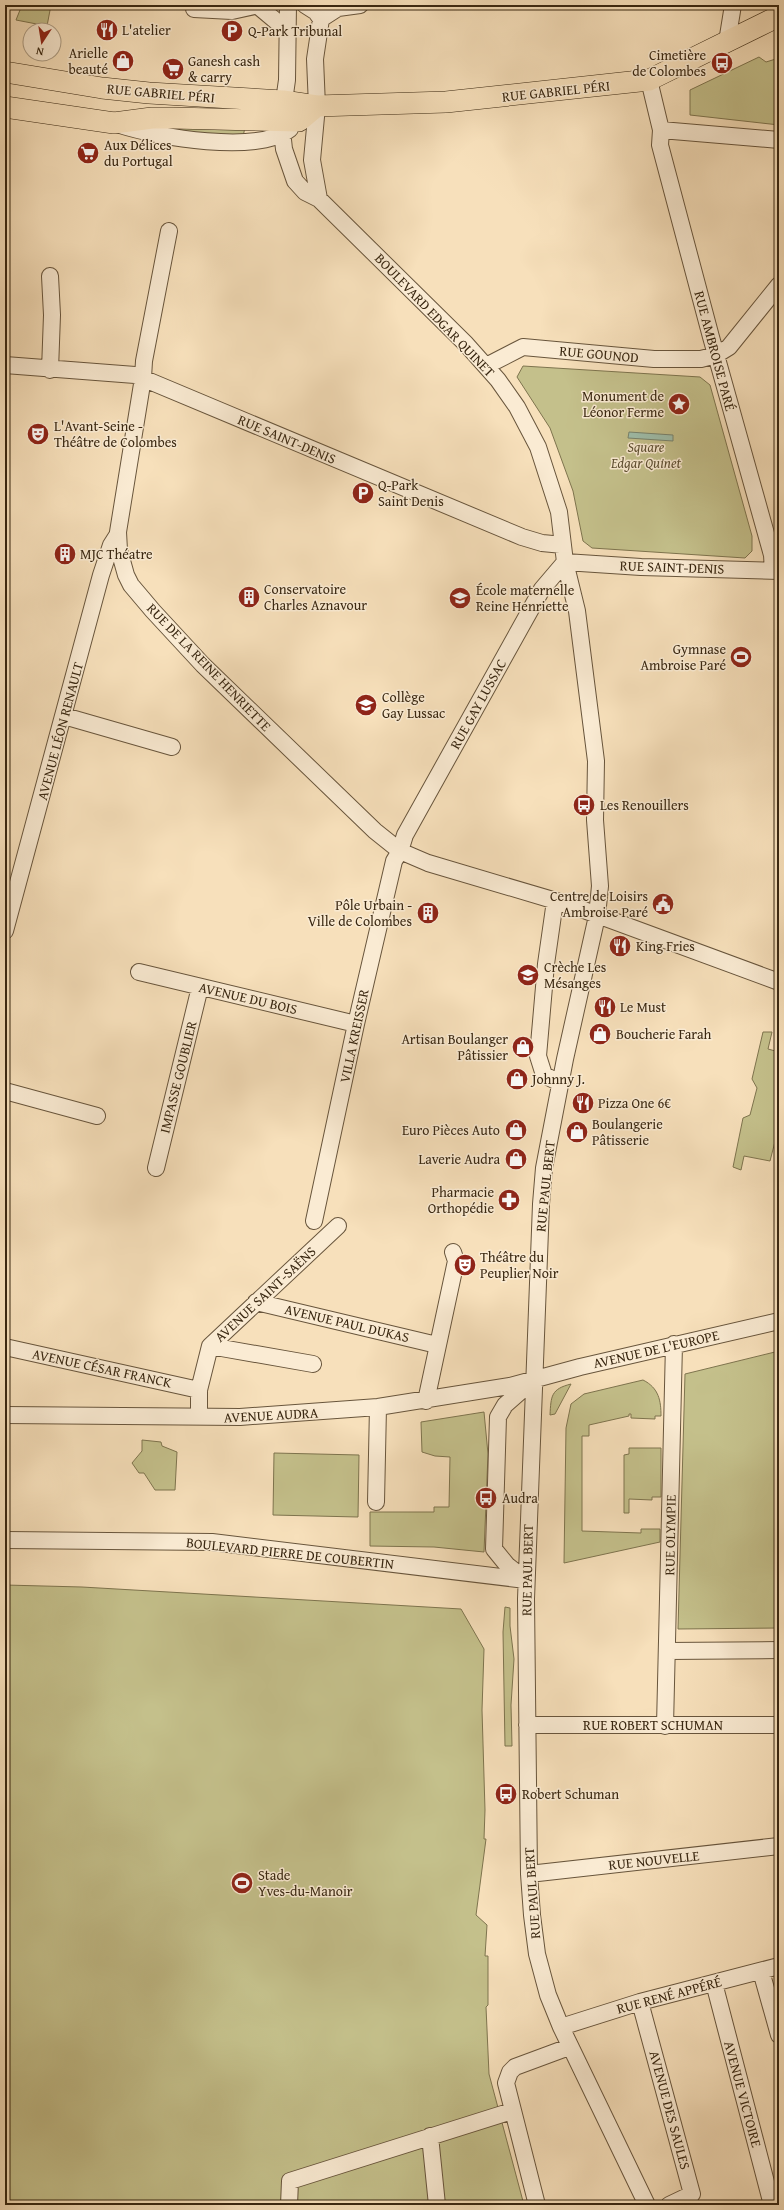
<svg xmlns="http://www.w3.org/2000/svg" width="784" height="2210" font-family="'Gentium Book Plus',serif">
  <rect width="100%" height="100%" fill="#f7e0bb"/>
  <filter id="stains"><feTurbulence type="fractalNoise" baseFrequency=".005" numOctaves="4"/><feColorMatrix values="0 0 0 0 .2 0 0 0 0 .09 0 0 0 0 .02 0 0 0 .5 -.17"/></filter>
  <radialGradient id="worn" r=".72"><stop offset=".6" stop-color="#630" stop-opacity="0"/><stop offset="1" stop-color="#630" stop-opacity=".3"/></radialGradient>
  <path fill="#c4c08b" stroke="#7e744e" d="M 22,5 L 51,5 L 47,26 L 16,20 Z
    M 759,57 L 766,62 L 779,58 L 779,125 L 690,115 L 690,90 Z
    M 164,127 L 245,128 L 243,136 L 205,135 Z
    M 523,366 L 700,377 L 710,385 L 752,536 L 752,551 L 745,558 L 592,548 L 583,541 L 573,491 L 550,428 L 517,377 Z
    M 763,1032 L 772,1032 L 768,1049 L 779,1052 L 779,1126 L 770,1161 L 744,1156 L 741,1170 L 733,1167 L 743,1118 L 750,1115 L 757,1088 L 752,1079 Z
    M 779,1351 L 779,1628 L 678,1629 L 685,1374 Z
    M 643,1380 C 659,1388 661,1401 661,1416 L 655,1416 L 655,1419 L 631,1418 L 631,1414 L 629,1414 L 629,1416 L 589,1425 L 589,1436 L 582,1436 L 582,1531 L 641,1533 L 641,1529 L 660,1529 L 660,1542 L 564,1563 L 566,1428 L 571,1404 L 584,1394 Z
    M 571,1384 L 555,1414 L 550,1415 C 551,1396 551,1389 571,1384 Z
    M 484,1412 L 488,1454 L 484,1552 L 434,1547 L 370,1546 L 370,1512 L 434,1512 L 434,1507 L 449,1507 L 450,1457 L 435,1456 L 422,1452 L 421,1422 Z
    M 142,1440 L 161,1442 L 162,1446 L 177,1452 L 175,1490 L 155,1490 L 144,1473 L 139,1473 L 132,1463 L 142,1451 Z
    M 629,1448 L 661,1448 L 661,1497 L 652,1497 L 652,1500 L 629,1499 L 629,1513 L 624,1513 L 624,1455 L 629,1454 Z
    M 274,1453 L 359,1455 L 358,1517 L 273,1515 Z
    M 5,1585 L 82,1587 L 461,1609 L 484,1649 L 482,1710 L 485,1810 L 484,1839 L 486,1839 L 476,1915 L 487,1925 L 485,1956 L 488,1956 L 488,2005 L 486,2007 L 489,2074 L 524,2205 L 5,2205 Z
    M 505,1607 L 510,1608 L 510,1626 L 514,1659 L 511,1705 L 512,1746 L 505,1746 L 503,1632 Z"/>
  <path fill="#9ebeab" stroke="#76826d" d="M 629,432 L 673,435 L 673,441 L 628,438 Z"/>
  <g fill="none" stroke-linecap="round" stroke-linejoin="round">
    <g stroke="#68553c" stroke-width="18">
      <path id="minor" d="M 288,5 L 287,80 L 281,122 L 284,149 L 295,181 L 305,192 L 319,199 L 466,344 L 498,380 L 517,407 L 538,447 L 559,512 L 565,562 L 577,611 L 596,761 L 595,820 L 600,886 L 597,916 L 565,1059 L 544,1168 L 541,1204 L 526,1599 L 529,1874 L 532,1915 L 537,1954 L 548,1995 L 561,2027 L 647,2205
        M 305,5 L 316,12 L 321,19
        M 258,6 L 288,31
        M 194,9 L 232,11 L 259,5
        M 727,42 L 733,5
        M 649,80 L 661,130 L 779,140
        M 120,125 C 158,137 257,155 290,129
        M 661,130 L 660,145 L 711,337 L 772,555 L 773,571
        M 319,199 L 312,160 L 317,106 L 315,59 L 321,19 L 338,8 L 360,5
        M 169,231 L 144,361 L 143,378 L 118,532 L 119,550 L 126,575 L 131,585 L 153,611 L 203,665 L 375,831 L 400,851 L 428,863 L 573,906 L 779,982
        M 50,276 L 52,315 L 50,370
        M 5,365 L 135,375 L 522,537 L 542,543 L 563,545
        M 486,366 L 523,347 L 654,359 L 701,359 L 716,355 L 729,347 L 779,285
        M 64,716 L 172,747
        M 555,901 L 546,964 L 538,1056 L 544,1075 L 560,1083
        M 5,931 L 101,575 L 111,545 L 118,534
        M 139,972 L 356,1024
        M 5,1091 L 97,1116
        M 156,1168 L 200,987
        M 314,1221 L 356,1024 L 394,861 L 400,851 L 405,835 L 542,589 L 565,562 L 641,567 L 779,571
        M 256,1302 L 437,1345
        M 210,1346 L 313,1364
        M 5,1347 L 199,1390
        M 426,1401 L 456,1261 L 453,1252
        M 5,1415 L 240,1417 L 378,1407 L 510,1386 L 580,1367 L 779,1321
        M 199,1417 L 199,1390 L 210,1346 L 338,1226
        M 376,1502 L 378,1407
        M 5,1540 L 212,1542 L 526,1580
        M 526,1580 L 507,1565 L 494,1549 L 498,1417 L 505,1405 L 530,1383
        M 667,1651 L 779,1650
        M 527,1725 L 779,1725
        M 665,1726 L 674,1344
        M 529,1874 L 779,1846
        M 761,1971 L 779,2035
        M 714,1983 L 772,2205
        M 640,2002 L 692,2194 L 669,2205
        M 561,2027 L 640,2002 L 779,1966
        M 430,2136 L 437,2205
        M 289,2205 L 290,2181 L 512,2111
        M 537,2205 L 506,2083 L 510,2072 L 515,2067 L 569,2047"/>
    </g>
    <g stroke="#392711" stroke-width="22">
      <path id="major" d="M 5,72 L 102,88 L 149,93 L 283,101 L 317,106 L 446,102 L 649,80 L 779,16
        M 5,107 L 114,123 L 152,118 L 173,118 L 299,121 L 317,106"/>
    </g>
    <use href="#minor" stroke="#faebd3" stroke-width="16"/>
    <use href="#major" stroke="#f7e0bb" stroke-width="21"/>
  </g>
  <defs>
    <g id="restaurant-disc" transform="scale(1.15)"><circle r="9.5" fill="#8f2418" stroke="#faebd3"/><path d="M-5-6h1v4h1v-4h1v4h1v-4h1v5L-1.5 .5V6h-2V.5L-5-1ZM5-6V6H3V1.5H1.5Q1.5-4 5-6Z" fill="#fff"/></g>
    <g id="parking-disc" transform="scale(1.15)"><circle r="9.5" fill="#8f2418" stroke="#faebd3"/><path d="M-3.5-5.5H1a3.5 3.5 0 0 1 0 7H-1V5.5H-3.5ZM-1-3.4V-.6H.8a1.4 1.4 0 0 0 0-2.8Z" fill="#fff"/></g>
    <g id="shop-disc" transform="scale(1.15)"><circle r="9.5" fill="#8f2418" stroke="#faebd3"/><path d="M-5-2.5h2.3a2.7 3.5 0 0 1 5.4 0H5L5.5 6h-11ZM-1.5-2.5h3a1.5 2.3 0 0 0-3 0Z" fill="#fff"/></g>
    <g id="bus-disc" transform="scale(1.15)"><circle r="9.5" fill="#8f2418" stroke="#faebd3"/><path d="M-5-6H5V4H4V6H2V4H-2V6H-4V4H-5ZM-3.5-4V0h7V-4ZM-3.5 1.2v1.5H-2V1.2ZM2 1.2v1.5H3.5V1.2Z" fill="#fff"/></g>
    <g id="supermarket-disc" transform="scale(1.15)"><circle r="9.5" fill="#8f2418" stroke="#faebd3"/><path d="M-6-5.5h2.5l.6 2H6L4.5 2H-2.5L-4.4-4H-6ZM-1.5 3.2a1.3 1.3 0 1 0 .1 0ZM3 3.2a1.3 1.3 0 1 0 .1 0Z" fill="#fff"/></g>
    <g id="sight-disc" transform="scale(1.15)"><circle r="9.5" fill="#8f2418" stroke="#faebd3"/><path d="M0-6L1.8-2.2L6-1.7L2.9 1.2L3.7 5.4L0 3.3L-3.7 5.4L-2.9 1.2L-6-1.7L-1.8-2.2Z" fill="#fff"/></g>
    <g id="theatre-disc" transform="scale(1.15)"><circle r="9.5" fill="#8f2418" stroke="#faebd3"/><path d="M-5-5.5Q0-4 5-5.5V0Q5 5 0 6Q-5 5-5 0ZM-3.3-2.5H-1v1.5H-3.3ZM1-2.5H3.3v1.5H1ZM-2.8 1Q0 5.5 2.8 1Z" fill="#fff"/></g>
    <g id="building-disc" transform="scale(1.15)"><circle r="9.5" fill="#8f2418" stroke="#faebd3"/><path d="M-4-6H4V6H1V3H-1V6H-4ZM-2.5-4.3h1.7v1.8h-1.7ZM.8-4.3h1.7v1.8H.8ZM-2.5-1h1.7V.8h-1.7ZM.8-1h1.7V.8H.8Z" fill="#fff"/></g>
    <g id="school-disc" transform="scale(1.15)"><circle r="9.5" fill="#8f2418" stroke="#faebd3"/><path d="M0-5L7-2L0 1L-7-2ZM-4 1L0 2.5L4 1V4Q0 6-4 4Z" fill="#fff"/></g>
    <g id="stadium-disc" transform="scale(1.15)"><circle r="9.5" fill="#8f2418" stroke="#faebd3"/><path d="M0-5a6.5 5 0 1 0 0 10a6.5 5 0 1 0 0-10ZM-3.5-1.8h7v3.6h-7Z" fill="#fff"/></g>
    <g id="civic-disc" transform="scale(1.15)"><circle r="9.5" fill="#8f2418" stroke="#faebd3"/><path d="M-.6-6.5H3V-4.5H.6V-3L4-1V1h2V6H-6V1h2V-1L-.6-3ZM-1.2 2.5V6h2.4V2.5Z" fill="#fff"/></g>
    <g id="pharmacy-disc" transform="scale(1.15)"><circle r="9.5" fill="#8f2418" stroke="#faebd3"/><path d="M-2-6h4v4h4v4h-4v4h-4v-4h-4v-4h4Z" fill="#fff"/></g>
  </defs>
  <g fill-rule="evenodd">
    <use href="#restaurant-disc" x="107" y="30"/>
    <use href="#parking-disc" x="232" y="31"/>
    <use href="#shop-disc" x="123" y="61"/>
    <use href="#bus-disc" x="722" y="63"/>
    <use href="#supermarket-disc" x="173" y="69"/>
    <use href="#supermarket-disc" x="88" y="153"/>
    <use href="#sight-disc" x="679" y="404"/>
    <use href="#theatre-disc" x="38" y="434"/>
    <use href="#parking-disc" x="363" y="493"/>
    <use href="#building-disc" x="65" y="554"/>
    <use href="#building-disc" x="249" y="597"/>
    <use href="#school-disc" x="460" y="598"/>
    <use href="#stadium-disc" x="741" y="657"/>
    <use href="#school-disc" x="366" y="705"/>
    <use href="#bus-disc" x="584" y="805"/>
    <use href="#civic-disc" x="663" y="904"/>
    <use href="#building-disc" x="428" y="913"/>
    <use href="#restaurant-disc" x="620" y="946"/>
    <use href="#school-disc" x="528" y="975"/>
    <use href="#restaurant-disc" x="605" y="1007"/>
    <use href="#shop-disc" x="600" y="1034"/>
    <use href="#shop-disc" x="523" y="1047"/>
    <use href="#shop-disc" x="517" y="1079"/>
    <use href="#restaurant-disc" x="583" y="1103"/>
    <use href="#shop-disc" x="516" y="1130"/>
    <use href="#shop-disc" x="577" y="1132"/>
    <use href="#shop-disc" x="516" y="1159"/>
    <use href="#pharmacy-disc" x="509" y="1200"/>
    <use href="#theatre-disc" x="465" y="1265"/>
    <use href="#bus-disc" x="486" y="1498"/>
    <use href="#bus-disc" x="506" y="1794"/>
    <use href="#stadium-disc" x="242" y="1883"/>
  </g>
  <g text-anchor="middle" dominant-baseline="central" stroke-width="3" stroke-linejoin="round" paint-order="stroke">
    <g font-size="14" fill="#392711" stroke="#faebd3" text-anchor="start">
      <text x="122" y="30">L'atelier</text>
      <text x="248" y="31">Q-Park Tribunal</text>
      <text x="108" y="53" text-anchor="end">Arielle<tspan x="108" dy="16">beauté</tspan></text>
      <text x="706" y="55" text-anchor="end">Cimetière<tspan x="706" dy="16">de Colombes</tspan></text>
      <text x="188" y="61">Ganesh cash<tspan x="188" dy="16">&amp; carry</tspan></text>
      <text x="104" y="145">Aux Délices<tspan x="104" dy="16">du Portugal</tspan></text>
      <text x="664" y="396" text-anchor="end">Monument de<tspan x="664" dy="16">Léonor Ferme</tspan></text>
      <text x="54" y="426">L'Avant-Seine -<tspan x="54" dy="16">Théâtre de Colombes</tspan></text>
      <text x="378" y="485">Q-Park<tspan x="378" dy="16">Saint Denis</tspan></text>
      <text x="80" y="554">MJC Théatre</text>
      <text x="264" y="589">Conservatoire<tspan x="264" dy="16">Charles Aznavour</tspan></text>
      <text x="476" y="590">École maternelle<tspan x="476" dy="16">Reine Henriette</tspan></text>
      <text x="726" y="649" text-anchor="end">Gymnase<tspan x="726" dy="16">Ambroise Paré</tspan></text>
      <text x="382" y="697">Collège<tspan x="382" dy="16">Gay Lussac</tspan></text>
      <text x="600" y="805">Les Renouillers</text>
      <text x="648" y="896" text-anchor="end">Centre de Loisirs<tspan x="648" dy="16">Ambroise Paré</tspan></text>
      <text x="412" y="905" text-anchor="end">Pôle Urbain -<tspan x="412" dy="16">Ville de Colombes</tspan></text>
      <text x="636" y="946">King Fries</text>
      <text x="544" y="967">Crèche Les<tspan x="544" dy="16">Mésanges</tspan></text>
      <text x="620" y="1007">Le Must</text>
      <text x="616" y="1034">Boucherie Farah</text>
      <text x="508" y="1039" text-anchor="end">Artisan Boulanger<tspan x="508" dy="16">Pâtissier</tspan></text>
      <text x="532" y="1079">Johnny J.</text>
      <text x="598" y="1103">Pizza One 6€</text>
      <text x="592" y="1124">Boulangerie<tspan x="592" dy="16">Pâtisserie</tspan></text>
      <text x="500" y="1130" text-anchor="end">Euro Pièces Auto</text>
      <text x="500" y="1159" text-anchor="end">Laverie Audra</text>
      <text x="494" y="1192" text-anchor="end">Pharmacie<tspan x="494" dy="16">Orthopédie</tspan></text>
      <text x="480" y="1257">Théâtre du<tspan x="480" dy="16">Peuplier Noir</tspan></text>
      <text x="502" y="1498">Audra</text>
      <text x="522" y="1794">Robert Schuman</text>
      <text x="258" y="1875">Stade<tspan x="258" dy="16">Yves-du-Manoir</tspan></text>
    </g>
    <g font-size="14" fill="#392711" stroke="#faebd3">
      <text transform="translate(556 91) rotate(-6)">RUE GABRIEL PÉRI</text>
      <text transform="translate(161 93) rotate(5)">RUE GABRIEL PÉRI</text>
      <text transform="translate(435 315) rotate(46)">BOULEVARD EDGAR QUINET</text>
      <text transform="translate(715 351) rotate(75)">RUE AMBROISE PARÉ</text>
      <text transform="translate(599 354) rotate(5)">RUE GOUNOD</text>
      <text transform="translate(287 439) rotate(23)">RUE SAINT-DENIS</text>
      <text transform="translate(672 567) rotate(2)">RUE SAINT-DENIS</text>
      <text transform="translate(209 667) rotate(46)">RUE DE LA REINE HENRIETTE</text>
      <text transform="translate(478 704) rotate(-61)">RUE GAY LUSSAC</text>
      <text transform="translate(60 731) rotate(-75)">AVENUE LÉON RENAULT</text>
      <text transform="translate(248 998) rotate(13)">AVENUE DU BOIS</text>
      <text transform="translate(354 1036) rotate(-78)">VILLA KREISSER</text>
      <text transform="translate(178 1077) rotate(-76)">IMPASSE GOUBLIER</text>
      <text transform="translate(545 1186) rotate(-84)">RUE PAUL BERT</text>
      <text transform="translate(265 1294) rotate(-43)">AVENUE SAINT-SAËNS</text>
      <text transform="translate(347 1323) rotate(13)">AVENUE PAUL DUKAS</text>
      <text transform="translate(656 1349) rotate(-13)">AVENUE DE L'EUROPE</text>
      <text transform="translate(102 1368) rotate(12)">AVENUE CÉSAR FRANCK</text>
      <text transform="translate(271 1415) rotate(-3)">AVENUE AUDRA</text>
      <text transform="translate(670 1535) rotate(-89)">RUE OLYMPIE</text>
      <text transform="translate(290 1553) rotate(6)">BOULEVARD PIERRE DE COUBERTIN</text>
      <text transform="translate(527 1570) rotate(-89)">RUE PAUL BERT</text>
      <text x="653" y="1725">RUE ROBERT SCHUMAN</text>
      <text transform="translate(654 1860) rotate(-6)">RUE NOUVELLE</text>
      <text transform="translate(532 1893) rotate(-94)">RUE PAUL BERT</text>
      <text transform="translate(669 1995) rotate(-15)">RUE RENÉ APPÉRÉ</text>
      <text transform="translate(743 2094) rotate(75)">AVENUE VICTOIRE</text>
      <text transform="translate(670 2110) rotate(75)">AVENUE DES SAULES</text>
    </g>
    <g font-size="14" font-style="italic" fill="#5c4d30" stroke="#faebd3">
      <text x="646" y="447">Square<tspan x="646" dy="16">Edgar Quinet</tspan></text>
    </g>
  </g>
  <rect width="784" height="2210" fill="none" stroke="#f7e0bb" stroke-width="20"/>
  <rect x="6" y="6" width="772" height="2198" fill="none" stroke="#392711" stroke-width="2"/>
  <rect x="10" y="10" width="764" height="2190" fill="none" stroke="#392711"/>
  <g transform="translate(42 42) rotate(192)"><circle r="19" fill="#faebd3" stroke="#ad9d85"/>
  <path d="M0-3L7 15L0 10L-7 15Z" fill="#8f2418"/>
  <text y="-6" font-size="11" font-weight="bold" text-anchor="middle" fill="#392711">N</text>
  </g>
  <rect width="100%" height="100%" filter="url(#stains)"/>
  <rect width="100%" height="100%" fill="url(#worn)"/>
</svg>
